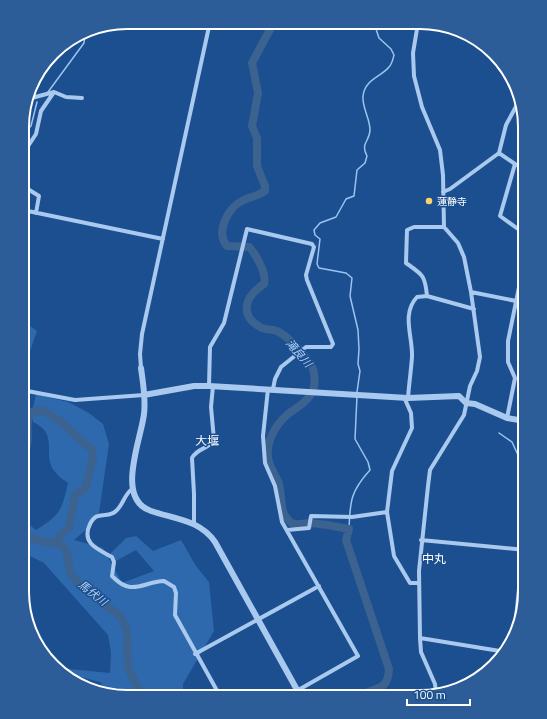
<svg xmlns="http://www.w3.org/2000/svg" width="547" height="719" font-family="'Titillium Web','Noto Sans JP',sans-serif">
  <rect width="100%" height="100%" fill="#1b4f8f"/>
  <path fill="#2e69ad" d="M 23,321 L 37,331 L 22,374 Z
    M 36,394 L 68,402 L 89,413 L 103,424 L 109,444 L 99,513 L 88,528 L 74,540 L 103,548 L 122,583 L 154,571 L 136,550 L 114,562 L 110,554 L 126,538 L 136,536 L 153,551 L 181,540 L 196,566 L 209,582 L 214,631 L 183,684 L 183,696 L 113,696 L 110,695 L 100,682 L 62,672 L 59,668 L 110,673 L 111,653 L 108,635 L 44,563 L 30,556 L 22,557 L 22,519 L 36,530 C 60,515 62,510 68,483 C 64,480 59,477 56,473 C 40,456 61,435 33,422 L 32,412 Z"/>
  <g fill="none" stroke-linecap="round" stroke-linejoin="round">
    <path stroke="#9cc4f0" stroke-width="1.5" d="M 48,92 L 84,43 L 85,32
      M 23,134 L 31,126 L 37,102
      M 357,392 L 360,371 L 358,364 L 359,349 L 358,330 L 350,296 L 352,278 L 346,273 L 319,268 L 317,264 L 320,239 L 315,235 L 314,230 L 320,223 L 336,217 L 346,199 L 354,196 L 357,170 L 365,163 L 367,156 C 360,143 370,141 370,130 C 370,118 362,108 363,96 C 365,79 381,77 389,67 C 392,64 393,59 394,55 L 391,49 L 379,38 L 374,23
      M 499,433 L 512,442 L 524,468 L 521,492 L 521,506 L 525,520
      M 349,529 C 350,500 351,491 370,470 L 368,462 L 355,439 L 357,396"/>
    <path stroke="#3c6290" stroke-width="8" d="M 274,22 L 252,63 L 258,93 L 252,126 L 257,138 L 257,166 L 265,186 L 265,191 C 258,196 249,197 242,201 C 228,208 215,232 227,246 L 249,247 C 256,254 267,274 264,284 C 245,296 238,316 262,328 C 267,330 273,329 277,331 C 288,336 314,362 314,374 C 315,380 315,388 311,394 C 306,403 296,408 288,414 C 275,425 264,444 269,462 C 271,469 275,475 278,481 C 282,491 280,504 284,514 C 286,517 288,521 292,523 C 297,526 303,523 310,523 C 323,524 336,526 349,529 L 346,540 L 389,669 C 388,693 374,685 361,697
      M 22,454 C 34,443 22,423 32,412 L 42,410 L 60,421 L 92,450 L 93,457 L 86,487 L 84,490 L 75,494 L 69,528 L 59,536 L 58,544
      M 22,534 L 39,541 L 58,544 L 63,546 L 67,552 L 70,572 L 74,578 L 81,586 L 121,617 L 127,631 L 128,668 L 142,696"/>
    <path stroke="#a9c9ee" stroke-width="4" d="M 418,23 L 413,53 L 414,76 L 422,107 L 440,150 L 443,175 L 444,227 L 458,243 L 464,257 L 471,292 L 480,357 L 477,371 L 470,386 L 464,415 L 430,470 L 428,486 L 419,571 L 420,638 L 421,652 L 435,684 L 436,693
      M 28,99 L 54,92 L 66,97 L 82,98
      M 499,153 L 515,164 L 525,168
      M 23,154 L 36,134 L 41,111 L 54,92
      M 515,164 L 500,216 L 525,234
      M 23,186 L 39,196 L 36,213
      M 443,192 L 450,189 L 499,153 L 506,125 L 519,101
      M 23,210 L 163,239
      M 444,227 L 414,227 L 407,230 L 406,263 C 423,275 425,275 427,296 L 474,309
      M 471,292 L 516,301
      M 141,368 L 140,354 L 142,334 L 210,22
      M 209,386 L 210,347 L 224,323 L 247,229 L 312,244 L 314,247 L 306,275 L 307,280 L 333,344 L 331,347 L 306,347 L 281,367 L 275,379 L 273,389
      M 268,389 L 263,436 L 265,463 L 275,486 L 282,522 L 358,656 L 286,697
      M 22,390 L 75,400 L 144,395
      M 404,397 L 411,413 L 412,428 L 392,471 L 387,512 L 394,556 L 410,583 L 419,583
      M 408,398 C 409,384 411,371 412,357 C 413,337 401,314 417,297 L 427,296
      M 507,418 L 515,378 L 508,362 L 508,341 L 525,258
      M 132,489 C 124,495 123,505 116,511 C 111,516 105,514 98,516 C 94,517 92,520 90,524 C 81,543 97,549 112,557 L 114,562 L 112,576 C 132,597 142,582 164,581 L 174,587 L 176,593 L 175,615 L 220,696
      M 194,523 L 194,494 L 192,458 C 197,448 209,449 214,440 L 211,407 L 213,386
      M 287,530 L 309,528 L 311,516 L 352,517 L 387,512
      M 421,540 L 525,550
      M 515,628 L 523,550
      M 420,638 L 506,652
      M 195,654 L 319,586"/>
    <path stroke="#a9c9ee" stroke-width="6" d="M 141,368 C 143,383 146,399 144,414 C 141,440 115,499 151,511 C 175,519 200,520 215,542 L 301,697
      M 144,395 L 194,386 L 209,386 L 408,398 L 459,396 L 466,403 L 475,404 L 507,418 L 525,421"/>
  </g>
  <circle fill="#ffd166" stroke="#1b4f8f" stroke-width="1.5" cx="429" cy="201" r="4"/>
  <g text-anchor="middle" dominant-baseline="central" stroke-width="3" stroke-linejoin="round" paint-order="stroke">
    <g font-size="10" fill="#fff" stroke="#1b4f8f" text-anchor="start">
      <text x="437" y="201">蓮静寺</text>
    </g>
    <g font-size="11" font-style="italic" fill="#b5d3f5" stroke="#1b4f8f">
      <text transform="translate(299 353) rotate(49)">滝良川</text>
      <text transform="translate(93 593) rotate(38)">馬伏川</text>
    </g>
    <g font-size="12" fill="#fff" stroke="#1b4f8f">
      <text x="207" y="440">大堰</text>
      <text x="434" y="558">中丸</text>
    </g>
  </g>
  <path d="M0 0H547V719H0ZM127 29H420A98 98 0 0 1 518 127V592A98 98 0 0 1 420 690H127A98 98 0 0 1 29 592V127A98 98 0 0 1 127 29Z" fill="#2d5d98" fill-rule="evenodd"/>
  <path fill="none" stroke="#fff" stroke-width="2" d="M127 29H420A98 98 0 0 1 518 127V592A98 98 0 0 1 420 690H127A98 98 0 0 1 29 592V127A98 98 0 0 1 127 29Z"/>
  <path d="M407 699v6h63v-6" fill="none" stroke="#ffffff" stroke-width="2"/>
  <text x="413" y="699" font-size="12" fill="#ffffff" stroke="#1b4f8f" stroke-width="3" paint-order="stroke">100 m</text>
</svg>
